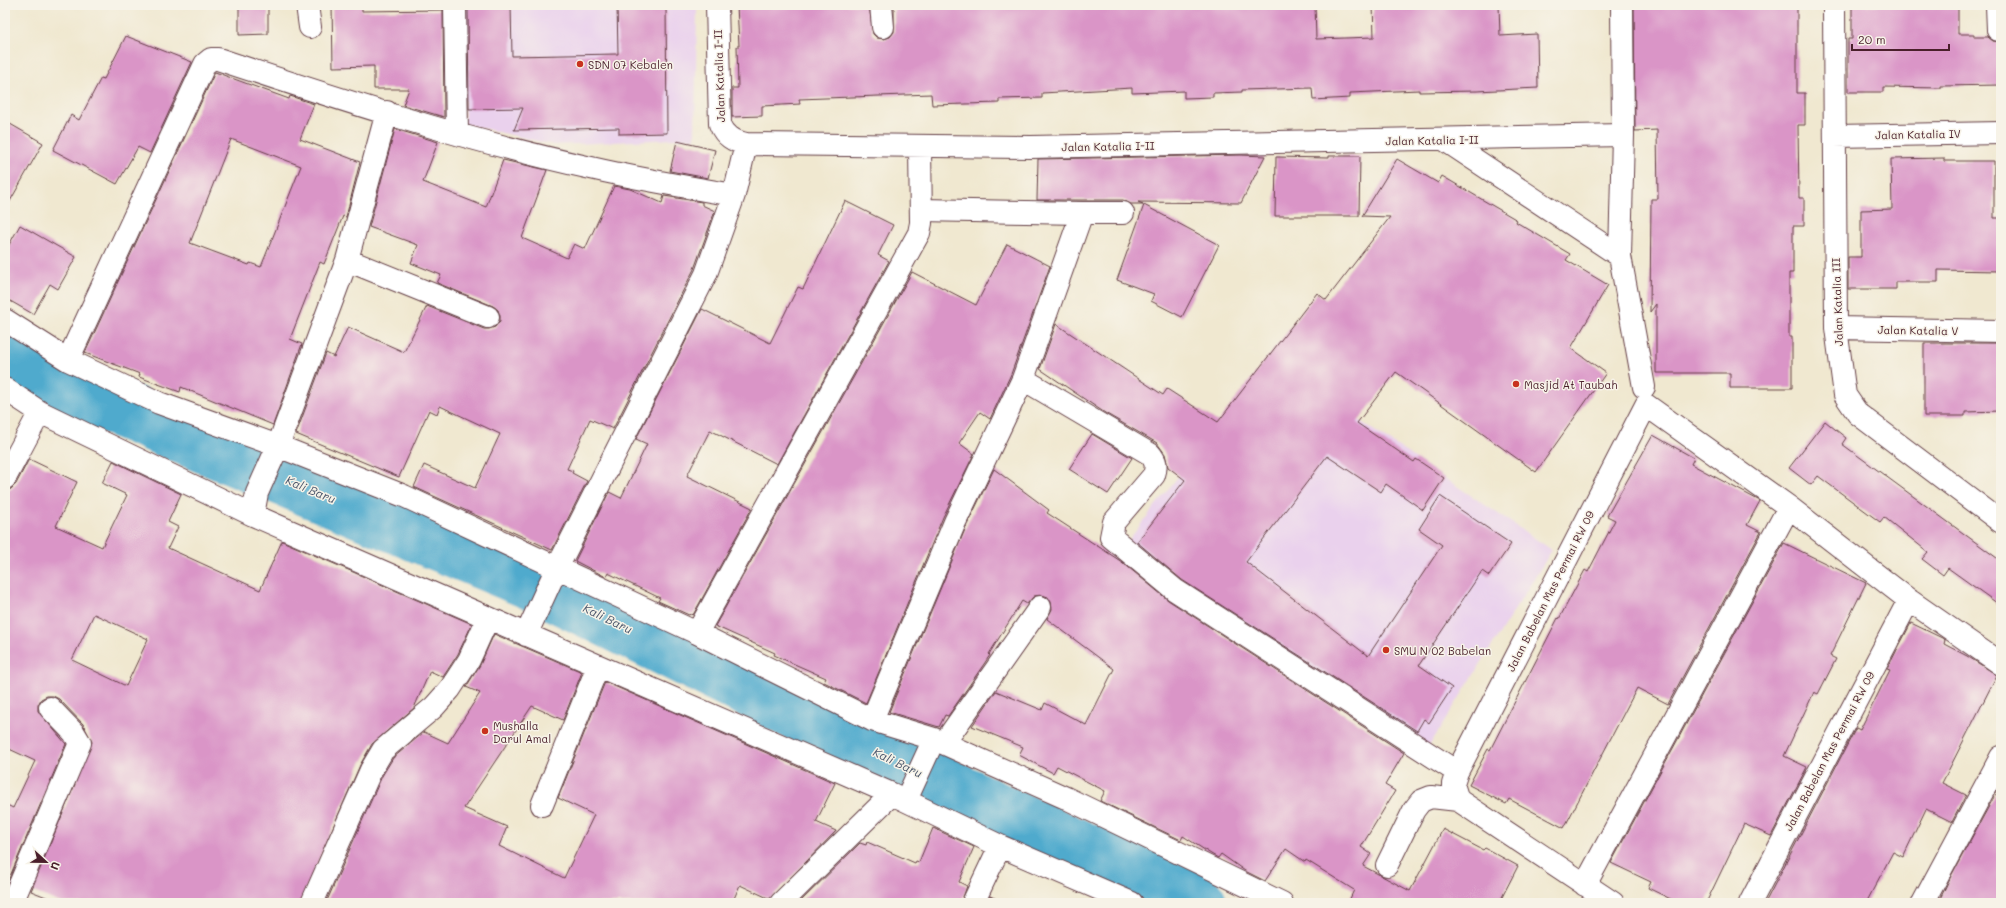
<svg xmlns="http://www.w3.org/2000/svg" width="2006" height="908" font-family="Mali,sans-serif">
  <rect width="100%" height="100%" fill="#f7f3e8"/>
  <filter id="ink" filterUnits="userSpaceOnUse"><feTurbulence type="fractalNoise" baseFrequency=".025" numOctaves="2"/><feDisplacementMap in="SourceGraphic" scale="8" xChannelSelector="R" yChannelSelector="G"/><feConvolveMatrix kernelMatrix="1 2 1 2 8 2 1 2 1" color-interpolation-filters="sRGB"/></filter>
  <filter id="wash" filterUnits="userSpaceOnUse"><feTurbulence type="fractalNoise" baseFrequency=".012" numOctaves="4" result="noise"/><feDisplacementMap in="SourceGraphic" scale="16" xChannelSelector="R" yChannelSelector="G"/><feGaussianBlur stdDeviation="0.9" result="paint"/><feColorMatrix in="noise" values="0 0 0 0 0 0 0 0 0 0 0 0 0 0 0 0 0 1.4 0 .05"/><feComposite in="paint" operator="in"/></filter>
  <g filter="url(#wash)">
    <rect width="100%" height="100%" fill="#f0e8d0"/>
    <path fill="#ead1ed" d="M 461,5 L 697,5 L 695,138 L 554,145 L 465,124 Z
      M 1269,360 L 1552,550 L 1426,751 L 1128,541 Z"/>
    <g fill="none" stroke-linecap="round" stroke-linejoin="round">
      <path stroke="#4faacd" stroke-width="58" d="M 5,361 L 534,582 L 984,805 L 1198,903"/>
    </g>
    <g id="blocks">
      <path fill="#da95c7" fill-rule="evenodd" d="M 239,5 L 268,5 L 268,34 L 239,35 Z
        M 332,5 L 362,5 L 362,11 L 443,10 L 444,117 L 403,105 L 409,89 L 374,89 L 374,66 L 333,67 Z
        M 468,5 L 511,5 L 512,56 L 618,54 L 617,5 L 666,5 L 667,133 L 619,134 L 619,128 L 514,130 L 523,108 L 469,109 Z
        M 737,5 L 869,5 L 873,34 L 877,38 L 884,39 L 890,37 L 894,32 L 894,5 L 1315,5 L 1316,39 L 1374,37 L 1373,5 L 1499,5 L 1500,36 L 1537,34 L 1538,88 L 1477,91 L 1419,92 L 1419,90 L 1350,93 L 1350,98 L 1313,100 L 1312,88 L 1242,90 L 1242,92 L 1213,93 L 1213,97 L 1184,98 L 1184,91 L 1132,93 L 1132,88 L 1042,93 L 1042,98 L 999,99 L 999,103 L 932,105 L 931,94 L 799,99 L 800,104 L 762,106 L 762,116 L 732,117 L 732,88 L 738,88 L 737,46 L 739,46 Z
        M 1634,5 L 1797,5 L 1797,93 L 1805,93 L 1805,125 L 1798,125 L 1799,198 L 1804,198 L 1804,226 L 1793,226 L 1793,273 L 1789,273 L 1789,337 L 1792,337 L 1792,388 L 1730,388 L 1730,373 L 1656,373 L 1656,304 L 1650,312 L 1651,199 L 1658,199 L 1657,130 L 1635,131 Z
        M 1852,5 L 1958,5 L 1958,34 L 1974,34 L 1974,37 L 1988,37 L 1993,41 L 2001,42 L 2001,85 L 1941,86 L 1941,88 L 1883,87 L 1883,92 L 1848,92 L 1848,39 L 1852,39 Z
        M 126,36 L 192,62 L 150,153 L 138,147 L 117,184 L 53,150 L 71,115 L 79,120 L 101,78 L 104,79 Z
        M 215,72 L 289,99 L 290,96 L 314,104 L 300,139 L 360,162 L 346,217 L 343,216 L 324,264 L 320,262 L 290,339 L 302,344 L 273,425 L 181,387 L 180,392 L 139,377 L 140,374 L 85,353 ZM 231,139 L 301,166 L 261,267 L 250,263 L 249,265 L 190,243 Z
        M 5,121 L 43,143 L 5,210 Z
        M 395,129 L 438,142 L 423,182 L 486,207 L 503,160 L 547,170 L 522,238 L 567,258 L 574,244 L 585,249 L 614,186 L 630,189 L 662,203 L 664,196 L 702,202 L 702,205 L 715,211 L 694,269 L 613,429 L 590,419 L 567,469 L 573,471 L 572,473 L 587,481 L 552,550 L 414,487 L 424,465 L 475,488 L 500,434 L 440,406 L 437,414 L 429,410 L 399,477 L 296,434 L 326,353 L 334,357 L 348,327 L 404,352 L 427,306 L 484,329 L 489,329 L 495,327 L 500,321 L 500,316 L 498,310 L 493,306 L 437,283 L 441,275 L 411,263 L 418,245 L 369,227 Z
        M 677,141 L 715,150 L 708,178 L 670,171 Z
        M 1241,155 L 1265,156 L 1241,203 L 1138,202 L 1143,204 L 1131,204 L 1123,200 L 1037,200 L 1038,159 Z
        M 1329,156 L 1360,156 L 1359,216 L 1275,216 L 1276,157 L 1329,158 Z
        M 1944,158 L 1944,161 L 1994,161 L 1994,218 L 2001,218 L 2001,271 L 1938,270 L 1938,282 L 1896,282 L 1896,289 L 1848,289 L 1848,257 L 1861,257 L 1861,210 L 1892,209 L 1891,159 Z
        M 1397,159 L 1438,183 L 1442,176 L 1517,220 L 1516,222 L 1570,254 L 1566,260 L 1608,285 L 1571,348 L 1606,373 L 1536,472 L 1396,372 L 1357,423 L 1414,462 L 1416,459 L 1444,478 L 1423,510 L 1386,484 L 1381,492 L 1327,456 L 1246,562 L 1368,656 L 1442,545 L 1419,529 L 1440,496 L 1511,544 L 1489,576 L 1482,571 L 1419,665 L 1452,688 L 1429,723 L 1424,719 L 1417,731 L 1182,580 L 1137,542 L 1185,480 L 1168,467 L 1165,454 L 1157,443 L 1105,413 L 1040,369 L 1056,324 L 1163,395 L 1167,389 L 1218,422 L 1317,293 L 1326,300 L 1390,217 L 1362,216 Z
        M 845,201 L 893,225 L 878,255 L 889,261 L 777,464 L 710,430 L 687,476 L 752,508 L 693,615 L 690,614 L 689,615 L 658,601 L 660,598 L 608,573 L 606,577 L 575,561 L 609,492 L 621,498 L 647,444 L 636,439 L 702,309 L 770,343 L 798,287 L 803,289 Z
        M 1144,205 L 1219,245 L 1182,317 L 1151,301 L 1154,294 L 1117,280 Z
        M 20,225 L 76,257 L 58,289 L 50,284 L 33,314 L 5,298 L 5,252 Z
        M 1007,244 L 1050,266 L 1011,374 L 990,419 L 980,412 L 959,443 L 974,454 L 943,517 L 866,703 L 824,682 L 826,678 L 774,655 L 775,653 L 715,626 L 912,272 L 976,305 Z
        M 1924,343 L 2001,343 L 2001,411 L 1965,412 L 1965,416 L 1924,416 Z
        M 1825,421 L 1846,438 L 1842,444 L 2001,561 L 2001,606 L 1948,568 L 1943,575 L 1922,559 L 1928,552 L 1884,517 L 1880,522 L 1818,476 L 1811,485 L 1789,468 Z
        M 1092,434 L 1132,458 L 1108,494 L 1069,469 Z
        M 1653,435 L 1694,458 L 1691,464 L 1760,501 L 1747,525 L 1761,532 L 1668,704 L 1637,688 L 1564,828 L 1509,799 L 1506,804 L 1469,785 L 1488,749 L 1490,750 L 1558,618 L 1559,619 L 1585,570 L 1588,572 L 1615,520 L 1607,516 Z
        M 29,459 L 77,482 L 56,526 L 102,547 L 127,495 L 102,483 L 113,461 L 181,494 L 168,522 L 178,527 L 168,548 L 260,590 L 282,541 L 472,624 L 458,654 L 443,677 L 430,671 L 414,708 L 372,744 L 360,765 L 300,903 L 61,903 L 31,891 L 92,742 L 83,724 L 59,699 L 53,696 L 47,696 L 41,699 L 38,705 L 38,711 L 66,744 L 8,881 L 5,880 L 5,804 L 13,808 L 35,761 L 5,747 L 5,491 L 11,489 L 16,484 ZM 94,614 L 148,639 L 126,686 L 72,660 Z
        M 994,469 L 1049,510 L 1047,513 L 1122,562 L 1168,600 L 1404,753 L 1385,785 L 1395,791 L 1361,847 L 1371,854 L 1363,866 L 1410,891 L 1443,829 L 1483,850 L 1485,848 L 1518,866 L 1499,903 L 1348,903 L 1354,890 L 1306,860 L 1305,862 L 1286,849 L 1265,881 L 1245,871 L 1221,854 L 1218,858 L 1211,854 L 1183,836 L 1181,840 L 1100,801 L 1105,791 L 1057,766 L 1053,773 L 1019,755 L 1023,747 L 972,726 L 996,691 L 1042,710 L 1045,703 L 1086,725 L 1114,669 L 1047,619 L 1052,609 L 1051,602 L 1048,597 L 1042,595 L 1034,596 L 1027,604 L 1022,601 L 989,654 L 990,655 L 984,664 L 948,716 L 945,715 L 939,727 L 889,712 L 966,527 Z
        M 1784,543 L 1866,583 L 1830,656 L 1836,659 L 1818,694 L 1814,692 L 1784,756 L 1807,767 L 1771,836 L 1744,824 L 1706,903 L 1679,903 L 1648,888 L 1651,882 L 1611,863 Z
        M 1911,623 L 1942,638 L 1945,640 L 1944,644 L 1967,656 L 1997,675 L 1942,783 L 1966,795 L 1952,822 L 1926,809 L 1903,857 L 1893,852 L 1866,903 L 1765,903 L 1856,728 L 1860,730 L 1890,670 L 1887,669 Z
        M 494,634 L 582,672 L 563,720 L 532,706 L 464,808 L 507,827 L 499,846 L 564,878 L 594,815 L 558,798 L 605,682 L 835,783 L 816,822 L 836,831 L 770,899 L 740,885 L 732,903 L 326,903 L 382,776 L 393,758 L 424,732 L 448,743 L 480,693 L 466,687 L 480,665 Z
        M 2001,784 L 2001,903 L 1938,903 L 1951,876 Z
        M 933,828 L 974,847 L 959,882 L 967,886 L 961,903 L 799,903 L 860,843 L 866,845 L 867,842 L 915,863 L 916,861 L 919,862 Z
        M 990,896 L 1006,903 L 987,903 Z"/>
    </g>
  </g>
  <g filter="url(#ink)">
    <use href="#blocks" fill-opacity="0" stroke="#633d44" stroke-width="1"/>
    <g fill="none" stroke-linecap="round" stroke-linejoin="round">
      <g stroke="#633d44" stroke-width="24">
        <path id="minor" d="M 307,5 L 310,27
          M 455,5 L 457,134
          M 717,5 L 720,124 C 725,136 733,141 746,144 L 1031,147 L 1623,135
          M 881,5 L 883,27
          M 1622,5 L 1623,135 L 1620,256 L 1644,387
          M 1834,5 L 1836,328 L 1845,395 L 1858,414 L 2001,522
          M 1997,5 L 1998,30
          M 1835,136 L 2001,133
          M 1445,140 L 1620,256
          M 921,210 L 1082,213
          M 347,260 L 488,317
          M 5,320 L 68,360 L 159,403 L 278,446 L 404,496 L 697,633 L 872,720 L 934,739 L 1066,798 L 1282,903
          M 1836,328 L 2001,331
          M 68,360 L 205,64 L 211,59 L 218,59 C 341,100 465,140 591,168 C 638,179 686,187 734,195
          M 1023,379 L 1150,454 C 1156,461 1157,466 1154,475 L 1114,522 L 1111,537 L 1175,590 L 1457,772
          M 5,389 L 40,412 L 253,515 L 892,794 L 1000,846 L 1132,903
          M 5,478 L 40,412
          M 253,515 L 257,493 L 278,446 L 347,260 L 387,112
          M 697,633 L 919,233 L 921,223 L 920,146
          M 526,635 L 554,574 L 706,274 L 734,195 L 746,144
          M 872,720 L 955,522 L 1023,379 L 1082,213 L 1123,213
          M 944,743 L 1040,607
          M 906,800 L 934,739
          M 542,805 L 598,666
          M 1387,865 L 1414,810 L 1421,801 L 1431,797 L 1458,800
          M 1585,885 L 1789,507
          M 12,903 L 80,743 L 74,733 L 50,708
          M 312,903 L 371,770 L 383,750 L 434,707 L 450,689 L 469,660 L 488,618
          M 781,903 L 892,794
          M 973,903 L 1000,846
          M 1613,903 L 1458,800 L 1453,784 L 1457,772 L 1646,405 L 1789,507 L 1909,600 L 2001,664
          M 1750,903 L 1909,600
          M 1923,903 L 2001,757"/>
      </g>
      <use href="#minor" stroke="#fff" stroke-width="22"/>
    </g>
  </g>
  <g fill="#c8321e" stroke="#f7f3e8" stroke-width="1.5">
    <circle cx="580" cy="64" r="4"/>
    <circle cx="1516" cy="384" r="4"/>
    <circle cx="1386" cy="650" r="4"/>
    <circle cx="485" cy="731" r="4"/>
  </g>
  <g text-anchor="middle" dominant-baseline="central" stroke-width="3" stroke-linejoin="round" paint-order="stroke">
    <g font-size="11" fill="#4a1f2b" stroke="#f7f3e8" text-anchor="start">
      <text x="588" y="64">SDN 07 Kebalen</text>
      <text x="1524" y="384">Masjid At Taubah</text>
      <text x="1394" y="650">SMU N 02 Babelan</text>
      <text x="493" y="725">Mushalla<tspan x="493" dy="13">Darul Amal</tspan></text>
    </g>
    <g font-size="11" fill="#4a1f2b" stroke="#f7f3e8">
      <text transform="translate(719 76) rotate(-92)">Jalan Katalia I-II</text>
      <text transform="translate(1918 134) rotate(-1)">Jalan Katalia IV</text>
      <text transform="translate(1432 140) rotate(-1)">Jalan Katalia I-II</text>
      <text transform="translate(1108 146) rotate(-1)">Jalan Katalia I-II</text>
      <text transform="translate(1837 302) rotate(-92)">Jalan Katalia III</text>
      <text transform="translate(1918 330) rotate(1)">Jalan Katalia V</text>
      <text transform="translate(1550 591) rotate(-63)">Jalan Babelan Mas Permai RW 09</text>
      <text transform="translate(1829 751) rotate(-62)">Jalan Babelan Mas Permai RW 09</text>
    </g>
    <g font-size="12" font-style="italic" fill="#4c576c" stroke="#f7f3e8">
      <text transform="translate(311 489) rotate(23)">Kali Baru</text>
      <text transform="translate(608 618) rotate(26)">Kali Baru</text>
      <text transform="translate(898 762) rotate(26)">Kali Baru</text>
    </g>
  </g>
  <rect width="2006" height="908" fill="none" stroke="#f7f3e8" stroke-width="20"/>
  <g transform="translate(46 862) rotate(112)" stroke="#f7f3e8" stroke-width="3" paint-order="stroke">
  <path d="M0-3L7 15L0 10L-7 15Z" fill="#4a1f2b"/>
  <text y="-6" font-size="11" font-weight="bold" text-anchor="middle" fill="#4a1f2b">U</text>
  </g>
  <path d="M1852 44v6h97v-6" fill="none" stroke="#4a1f2b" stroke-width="2"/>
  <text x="1858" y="44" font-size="12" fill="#4a1f2b" stroke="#f7f3e8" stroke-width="3" paint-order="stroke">20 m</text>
</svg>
